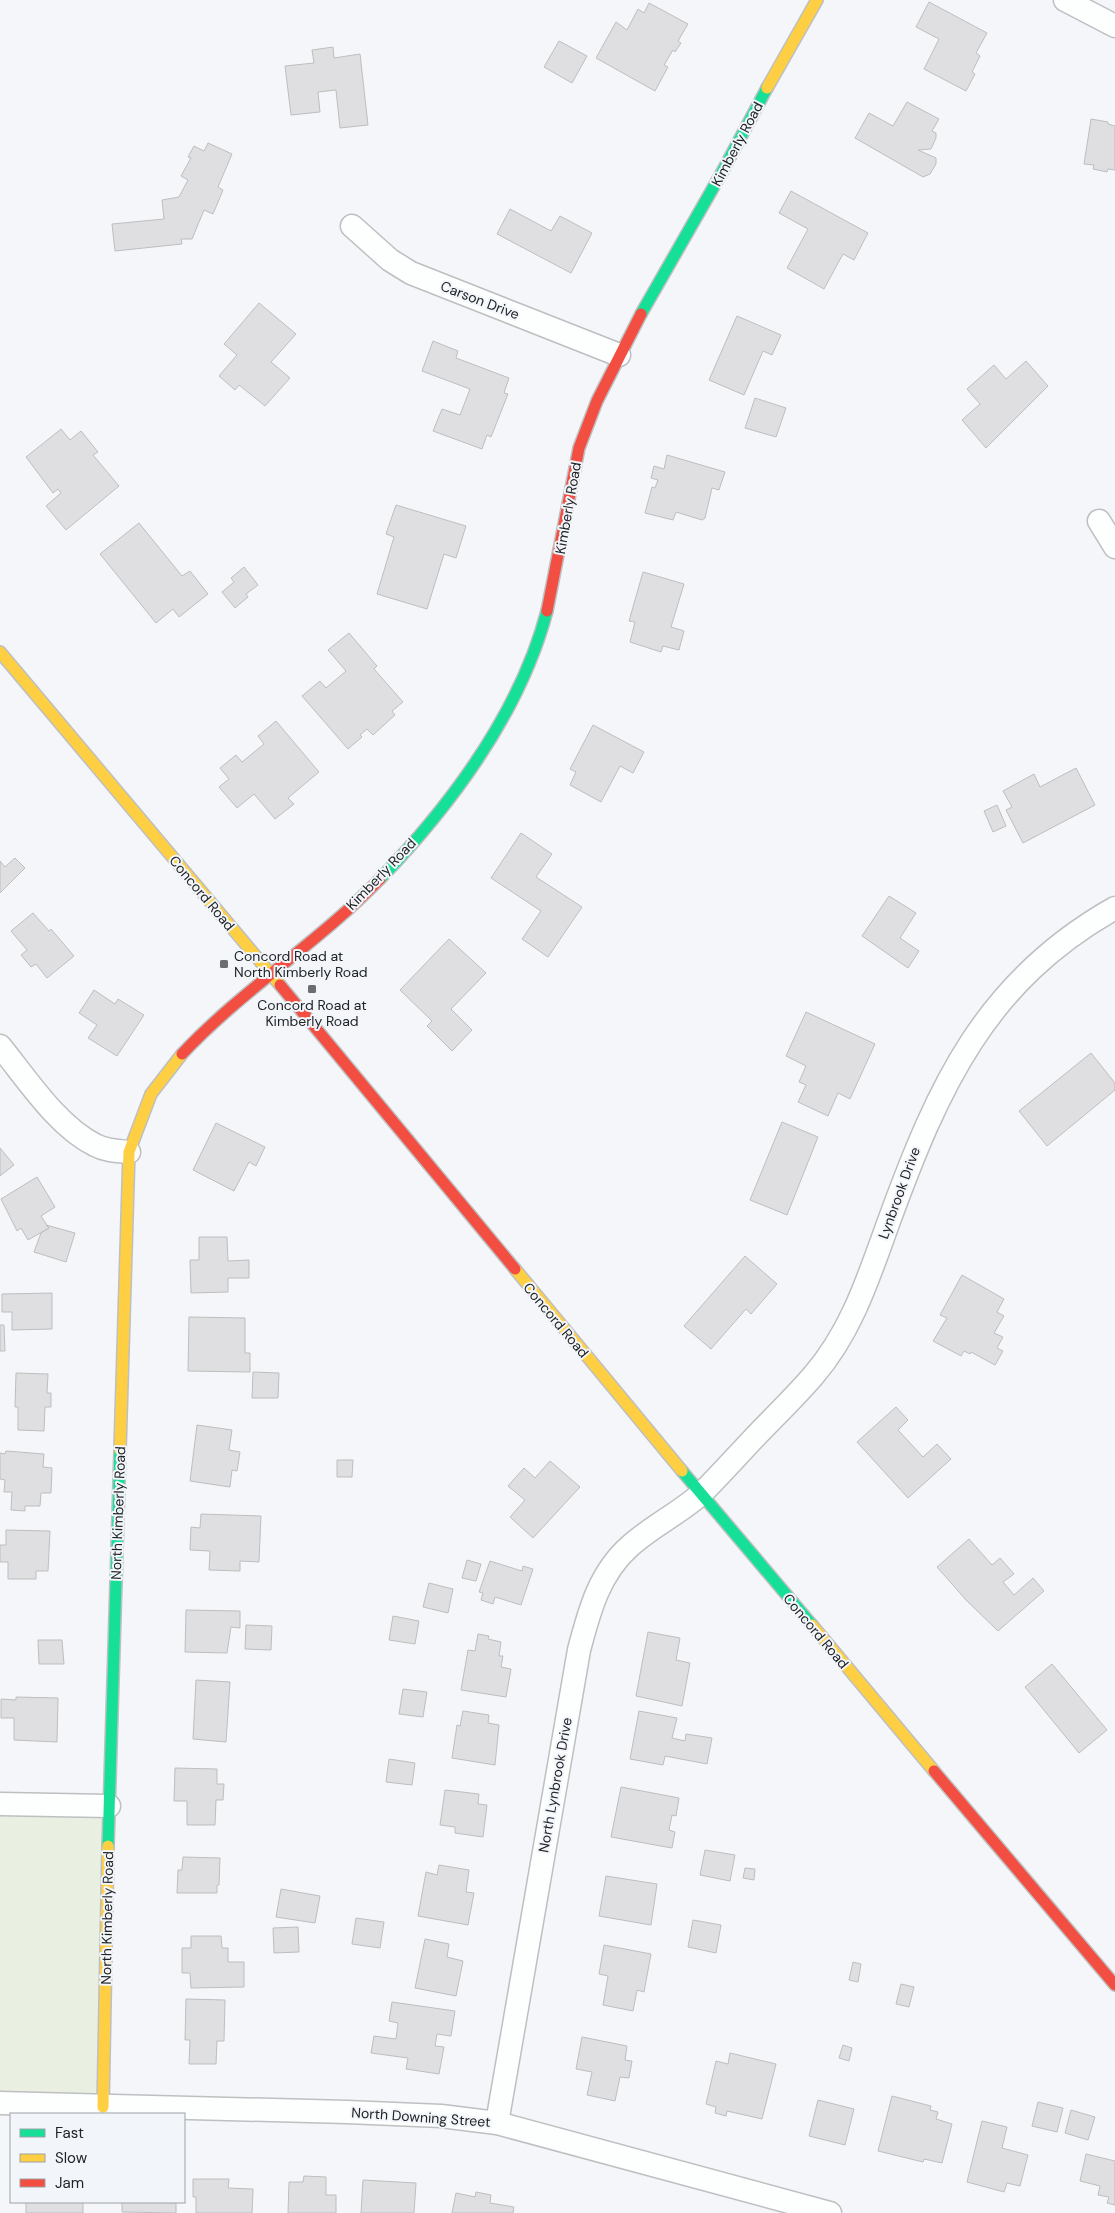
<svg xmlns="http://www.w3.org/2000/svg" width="1115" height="2213" font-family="'DM Sans',sans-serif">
  <rect width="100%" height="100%" fill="#f4f6f9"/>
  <path fill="#eaf0e1" d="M 0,1808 L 106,1811 L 100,2102 L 0,2099 Z"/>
  <path fill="#dfdee0" stroke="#bebebf" d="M 929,2 L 987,33 L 976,53 L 980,56 L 972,72 L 975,74 L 966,91 L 924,69 L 939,39 L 916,27 Z
    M 649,3 L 688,24 L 678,41 L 681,43 L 675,52 L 673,50 L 664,65 L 668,67 L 655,91 L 596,58 L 616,22 L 627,30 L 638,9 L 644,13 Z
    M 559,41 L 587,56 L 572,83 L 544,67 Z
    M 333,47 L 334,58 L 360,54 L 368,125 L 340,128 L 336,90 L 318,92 L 320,112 L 291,115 L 285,66 L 314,63 L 312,50 Z
    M 907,102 L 939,119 L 932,131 L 936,133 L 936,138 L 931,149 L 918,150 L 936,158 L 936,164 L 930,174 L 923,177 L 855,138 L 869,113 L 893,126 Z
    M 1091,119 L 1108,122 L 1108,124 L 1115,126 L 1115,170 L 1108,169 L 1107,172 L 1093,169 L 1094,165 L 1084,164 Z
    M 208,143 L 232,154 L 218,187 L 223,190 L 213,214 L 204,210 L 192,239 L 181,239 L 182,244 L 115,251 L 112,224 L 164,219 L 162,200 L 179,197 L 188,180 L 181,176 L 191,158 L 188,157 L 194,146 L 204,151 Z
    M 791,191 L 868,233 L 854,260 L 843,254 L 824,289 L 787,268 L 808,229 L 779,213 Z
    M 510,209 L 551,231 L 560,216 L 592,233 L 571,273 L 497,234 Z
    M 259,303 L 296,334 L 271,362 L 290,378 L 265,406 L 239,385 L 235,390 L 219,376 L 237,355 L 224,344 Z
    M 737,316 L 781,335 L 772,355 L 763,351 L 744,395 L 709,380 Z
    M 433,341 L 458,351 L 456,358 L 509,378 L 504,393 L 508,394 L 491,437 L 487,435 L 482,449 L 433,431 L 442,409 L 460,415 L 470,389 L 422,371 Z
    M 1026,361 L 1048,386 L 986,448 L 962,420 L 980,404 L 967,389 L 994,365 L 1006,379 Z
    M 755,398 L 786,408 L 776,437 L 745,428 Z
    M 61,429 L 70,440 L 81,431 L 98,452 L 93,455 L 119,486 L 66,530 L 46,506 L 61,493 L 58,489 L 53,493 L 26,457 Z
    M 667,455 L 725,472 L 719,490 L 712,488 L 705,518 L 702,520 L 676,512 L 673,520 L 645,513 L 652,487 L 655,488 L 658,480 L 651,478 L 654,466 L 664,469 Z
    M 396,505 L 466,526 L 456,558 L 444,554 L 427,609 L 377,594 L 394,537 L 386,534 Z
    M 139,523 L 182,576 L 190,571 L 208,594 L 179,617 L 173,609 L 156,623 L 100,554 Z
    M 244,567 L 258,585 L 246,594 L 248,597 L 235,608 L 222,592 L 234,582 L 231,578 Z
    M 643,572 L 684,584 L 671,627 L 684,631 L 679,650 L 663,646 L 661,652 L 630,642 L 635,622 L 629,621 Z
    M 349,633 L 377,666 L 374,669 L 403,702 L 392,711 L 395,715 L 373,735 L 367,729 L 360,735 L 362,737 L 348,749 L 302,696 L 320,681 L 326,688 L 346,671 L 328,650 Z
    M 276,721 L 319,772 L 288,798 L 294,804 L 275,819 L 254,794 L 237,808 L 219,787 L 229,779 L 220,768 L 236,755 L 242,762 L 264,744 L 258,736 Z
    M 593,725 L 644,752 L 633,773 L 620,766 L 601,802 L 570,785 L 576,772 L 570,769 Z
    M 1076,768 L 1095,805 L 1023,843 L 1006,810 L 1012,807 L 1003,791 L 1034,774 L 1040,787 Z
    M 997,805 L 1006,826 L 993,832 L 984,811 Z
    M 521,833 L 552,854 L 536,877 L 582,907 L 548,957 L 522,939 L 541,911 L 491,878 Z
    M 15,858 L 25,868 L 0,893 L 0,861 L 5,867 Z
    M 889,896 L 916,913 L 900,938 L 919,951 L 908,968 L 862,936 Z
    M 33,913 L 49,931 L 51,929 L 74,956 L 47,978 L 36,964 L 31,967 L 21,955 L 27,950 L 11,931 Z
    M 449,939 L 486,973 L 451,1009 L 472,1030 L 452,1051 L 427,1026 L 432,1021 L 400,990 Z
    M 94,990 L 115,1004 L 118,999 L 144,1015 L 117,1056 L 88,1038 L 97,1025 L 79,1013 Z
    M 806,1012 L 875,1044 L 850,1099 L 838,1093 L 828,1116 L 798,1102 L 806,1085 L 799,1082 L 806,1066 L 786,1056 Z
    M 1091,1053 L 1115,1083 L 1115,1090 L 1047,1146 L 1019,1111 Z
    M 782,1122 L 818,1137 L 787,1215 L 750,1200 Z
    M 216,1123 L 265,1147 L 256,1166 L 249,1162 L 234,1191 L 193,1170 Z
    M 0,1148 L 14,1165 L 0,1176 Z
    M 37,1177 L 55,1207 L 41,1216 L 49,1228 L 28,1240 L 21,1228 L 17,1231 L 1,1199 Z
    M 46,1225 L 75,1233 L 66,1262 L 34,1252 L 41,1233 L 49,1228 Z
    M 199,1237 L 227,1237 L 228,1261 L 249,1260 L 249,1278 L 228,1278 L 228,1292 L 191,1293 L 190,1260 L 199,1260 Z
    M 745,1256 L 777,1284 L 751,1314 L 746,1309 L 711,1349 L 684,1326 Z
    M 962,1275 L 1004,1299 L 997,1312 L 1004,1316 L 994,1333 L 1003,1337 L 997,1348 L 1003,1351 L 995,1365 L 971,1352 L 970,1354 L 964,1351 L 961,1356 L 933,1341 L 947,1318 L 940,1315 Z
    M 52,1293 L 52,1329 L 12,1330 L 12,1312 L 2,1312 L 2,1294 Z
    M 189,1317 L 245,1318 L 245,1353 L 250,1353 L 250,1372 L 188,1371 Z
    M 0,1325 L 4,1325 L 5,1351 L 0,1351 Z
    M 253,1372 L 279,1373 L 278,1398 L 252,1398 Z
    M 16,1373 L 48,1374 L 47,1393 L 51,1393 L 51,1407 L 45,1407 L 44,1431 L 18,1430 L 18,1407 L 15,1407 Z
    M 896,1407 L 908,1420 L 898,1430 L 923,1457 L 937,1444 L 951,1459 L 908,1498 L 857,1442 Z
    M 197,1425 L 232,1430 L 229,1450 L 240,1452 L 237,1471 L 232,1470 L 230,1487 L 190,1481 Z
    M 6,1451 L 44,1454 L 43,1467 L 52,1468 L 51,1493 L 41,1493 L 40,1506 L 25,1506 L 25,1511 L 11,1510 L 12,1492 L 4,1492 L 5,1480 L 0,1479 L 0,1453 L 5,1454 Z
    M 337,1460 L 353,1460 L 352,1477 L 337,1477 Z
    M 550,1461 L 580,1487 L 533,1538 L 510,1517 L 525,1500 L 508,1486 L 524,1468 L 535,1478 Z
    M 201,1514 L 261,1516 L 259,1562 L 240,1561 L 240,1571 L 209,1570 L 210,1551 L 190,1550 L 191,1527 L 200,1528 Z
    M 6,1530 L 50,1531 L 48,1571 L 36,1571 L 36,1579 L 8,1579 L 8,1562 L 0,1562 L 0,1545 L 6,1545 Z
    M 969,1539 L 992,1565 L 1000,1558 L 1014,1574 L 1003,1582 L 1014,1595 L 1033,1578 L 1044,1591 L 998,1631 L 966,1600 L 937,1567 Z
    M 467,1560 L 481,1564 L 476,1581 L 462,1578 Z
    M 490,1561 L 522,1571 L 523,1566 L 533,1569 L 521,1605 L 495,1597 L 493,1604 L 481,1600 L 483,1593 L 479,1592 Z
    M 429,1583 L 453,1589 L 448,1613 L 423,1607 Z
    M 186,1610 L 240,1611 L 240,1628 L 231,1627 L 227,1653 L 185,1652 Z
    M 393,1616 L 419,1621 L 415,1644 L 389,1640 Z
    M 246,1625 L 272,1626 L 271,1650 L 245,1649 Z
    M 648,1632 L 680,1638 L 676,1660 L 690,1663 L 682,1706 L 636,1696 Z
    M 478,1634 L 489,1636 L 488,1639 L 501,1642 L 499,1656 L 503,1656 L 501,1667 L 511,1669 L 506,1697 L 461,1690 L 468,1650 L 475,1651 Z
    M 38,1640 L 62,1640 L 64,1664 L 39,1664 Z
    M 1052,1664 L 1107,1730 L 1079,1753 L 1025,1687 Z
    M 196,1680 L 230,1682 L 226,1742 L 193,1739 Z
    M 403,1689 L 427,1692 L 423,1717 L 399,1714 Z
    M 16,1697 L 58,1698 L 57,1742 L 14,1740 L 14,1718 L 1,1718 L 1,1699 L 16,1700 Z
    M 463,1711 L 489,1715 L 488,1723 L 499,1725 L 495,1765 L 452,1758 L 457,1725 L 460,1726 Z
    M 639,1711 L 677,1718 L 672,1738 L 685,1741 L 686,1734 L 712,1738 L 707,1764 L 665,1756 L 663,1765 L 630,1759 Z
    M 389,1759 L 415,1763 L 412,1785 L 386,1782 Z
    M 175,1768 L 217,1769 L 217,1784 L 224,1784 L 223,1800 L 216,1800 L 215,1825 L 187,1825 L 187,1801 L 174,1801 Z
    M 621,1787 L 679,1798 L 676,1816 L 672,1815 L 669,1830 L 675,1832 L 672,1848 L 611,1837 Z
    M 445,1790 L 479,1794 L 478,1804 L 487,1805 L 483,1837 L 455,1833 L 455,1827 L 440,1825 Z
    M 705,1850 L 735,1855 L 730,1881 L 700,1875 Z
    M 183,1857 L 220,1858 L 219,1885 L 217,1885 L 217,1893 L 177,1893 L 178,1870 L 182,1870 Z
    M 439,1865 L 469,1870 L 466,1892 L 474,1893 L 468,1925 L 418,1916 L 426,1872 L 437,1875 Z
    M 745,1868 L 755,1869 L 754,1880 L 743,1878 Z
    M 606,1876 L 657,1884 L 651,1925 L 599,1916 Z
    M 281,1889 L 320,1896 L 315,1923 L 276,1917 Z
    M 356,1918 L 384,1922 L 380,1948 L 352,1944 Z
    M 693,1920 L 721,1925 L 716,1953 L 688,1947 Z
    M 298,1927 L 299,1952 L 274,1953 L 273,1928 Z
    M 191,1936 L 221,1936 L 222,1948 L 228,1948 L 228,1962 L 244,1962 L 244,1987 L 191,1988 L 190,1973 L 182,1973 L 182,1948 L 191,1948 Z
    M 425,1939 L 449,1944 L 447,1957 L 463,1961 L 456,1996 L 415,1988 Z
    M 604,1945 L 651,1954 L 644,1992 L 637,1990 L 633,2011 L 603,2005 L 608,1976 L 599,1974 Z
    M 853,1962 L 861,1964 L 858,1982 L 849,1980 Z
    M 901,1984 L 914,1987 L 909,2007 L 896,2004 Z
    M 186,1999 L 225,2000 L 224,2041 L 217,2041 L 216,2064 L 189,2064 L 190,2040 L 185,2040 Z
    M 392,2002 L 455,2011 L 451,2036 L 437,2034 L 435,2046 L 444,2047 L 439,2074 L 406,2069 L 408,2058 L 371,2053 L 374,2036 L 396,2039 L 398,2023 L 389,2021 Z
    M 582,2037 L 627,2046 L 625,2060 L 632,2061 L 629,2078 L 620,2077 L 615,2101 L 587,2095 L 592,2072 L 576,2069 Z
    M 843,2045 L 852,2048 L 849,2061 L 839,2058 Z
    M 730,2053 L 776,2064 L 762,2119 L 727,2111 L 726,2116 L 715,2113 L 716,2107 L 706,2104 L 716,2061 L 728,2064 Z
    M 892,2096 L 931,2106 L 930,2110 L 938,2112 L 936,2119 L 952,2124 L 942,2163 L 924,2159 L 923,2162 L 878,2151 Z
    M 818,2100 L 854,2109 L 845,2145 L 809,2136 Z
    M 1038,2102 L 1063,2108 L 1057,2132 L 1032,2126 Z
    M 1071,2110 L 1095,2117 L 1088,2140 L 1065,2133 Z
    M 982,2121 L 1007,2127 L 1002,2148 L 1028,2155 L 1020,2186 L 1007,2183 L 1004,2192 L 967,2182 Z
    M 1086,2154 L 1115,2161 L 1115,2205 L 1107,2203 L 1109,2197 L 1098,2195 L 1100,2186 L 1080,2181 Z
    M 304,2176 L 326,2177 L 326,2195 L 336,2195 L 336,2213 L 288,2213 L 289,2182 L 303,2182 Z
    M 193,2179 L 229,2179 L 228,2188 L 253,2189 L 252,2213 L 196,2213 L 196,2197 L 193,2197 Z
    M 363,2180 L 416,2183 L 414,2213 L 361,2213 Z
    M 476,2192 L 491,2195 L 490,2203 L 514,2207 L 513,2213 L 452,2213 L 456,2193 L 475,2197 Z
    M 26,2202 L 83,2202 L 83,2213 L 26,2213 Z
    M 122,2202 L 176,2202 L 176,2213 L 122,2212 Z"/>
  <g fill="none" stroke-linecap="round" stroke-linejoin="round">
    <g stroke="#bebfc1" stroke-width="25">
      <path id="street" d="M 1065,0 L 1115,26
        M 352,226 L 390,260 L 411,273 L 619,355
        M 1099,521 L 1115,547
        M 0,1046 C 27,1079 57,1126 95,1145 C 106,1151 118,1151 129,1152
        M 0,1804 L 109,1806
        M 0,2103 L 347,2112 L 441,2116 L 497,2123 L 830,2213
        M 497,2123 L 579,1650 C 589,1612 599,1573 630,1546 C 652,1526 680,1513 702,1493 C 720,1475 737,1456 754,1438 C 774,1417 794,1398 813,1376 C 852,1331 869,1276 889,1221 C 938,1087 985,981 1115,908"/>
    </g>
    <g stroke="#bebfc1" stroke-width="14">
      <path id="fast" d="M 641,314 L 721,174 L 767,88
        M 380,879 C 452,804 520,713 547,611
        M 682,1471 L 812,1625
        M 108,1846 L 120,1450"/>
    </g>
    <g stroke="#bebfc1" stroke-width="14">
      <path id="slow" d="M 767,88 L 817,0
        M 0,652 L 280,985
        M 515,1269 L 682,1471
        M 120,1450 L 129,1152 L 151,1094 L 182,1054
        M 812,1625 L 934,1771
        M 103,2107 L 108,1846"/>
    </g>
    <g stroke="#bebfc1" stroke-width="14">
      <path id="jam" d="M 547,611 L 579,448 L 597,401 L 641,314
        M 280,985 L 515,1269
        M 182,1054 C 242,990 319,942 380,879
        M 934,1771 L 1115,1985"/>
    </g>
    <use href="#street" stroke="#fdfefe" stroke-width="22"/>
    <use href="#fast" stroke="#16e098" stroke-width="11"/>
    <use href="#slow" stroke="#ffcf43" stroke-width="11"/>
    <use href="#jam" stroke="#f24e42" stroke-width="11"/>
  </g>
  <g fill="#6b6d6f" stroke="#f2f6fb" stroke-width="2">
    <rect x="219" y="959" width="10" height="10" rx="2.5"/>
    <rect x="307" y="984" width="10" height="10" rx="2.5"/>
  </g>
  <g text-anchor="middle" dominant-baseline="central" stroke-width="4" stroke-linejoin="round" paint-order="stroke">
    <g font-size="14" fill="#212325" stroke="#f2f6fb">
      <text transform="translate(737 144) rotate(-62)">Kimberly Road</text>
      <text transform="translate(480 300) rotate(21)">Carson Drive</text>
      <text transform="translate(568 508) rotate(-80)">Kimberly Road</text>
      <text transform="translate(381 874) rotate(-46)">Kimberly Road</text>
      <text transform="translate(202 893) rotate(50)">Concord Road</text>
      <text transform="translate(899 1193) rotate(-70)">Lynbrook Drive</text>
      <text transform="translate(556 1320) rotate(50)">Concord Road</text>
      <text transform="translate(118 1513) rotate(-88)">North Kimberly Road</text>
      <text transform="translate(816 1631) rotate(50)">Concord Road</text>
      <text transform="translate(555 1785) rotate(-80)">North Lynbrook Drive</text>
      <text transform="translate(107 1918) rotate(-89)">North Kimberly Road</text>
      <text transform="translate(421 2117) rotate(4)">North Downing Street</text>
    </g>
    <g font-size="14" fill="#212325" stroke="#f2f6fb" text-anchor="start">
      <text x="234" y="956">Concord Road at<tspan x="234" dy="16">North Kimberly Road</tspan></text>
      <text x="312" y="1005" text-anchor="middle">Concord Road at<tspan x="312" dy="16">Kimberly Road</tspan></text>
    </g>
  </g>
  <rect x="10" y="2113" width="175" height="90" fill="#f2f6fb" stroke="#9ea2a5"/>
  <rect x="20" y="2129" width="25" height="8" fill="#16e098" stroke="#9ea2a5"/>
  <text x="55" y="2138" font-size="15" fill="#212325">Fast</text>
  <rect x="20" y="2154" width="25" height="8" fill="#ffcf43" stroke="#9ea2a5"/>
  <text x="55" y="2163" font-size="15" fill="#212325">Slow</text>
  <rect x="20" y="2179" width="25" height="8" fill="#f24e42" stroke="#9ea2a5"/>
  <text x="55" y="2188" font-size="15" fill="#212325">Jam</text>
</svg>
